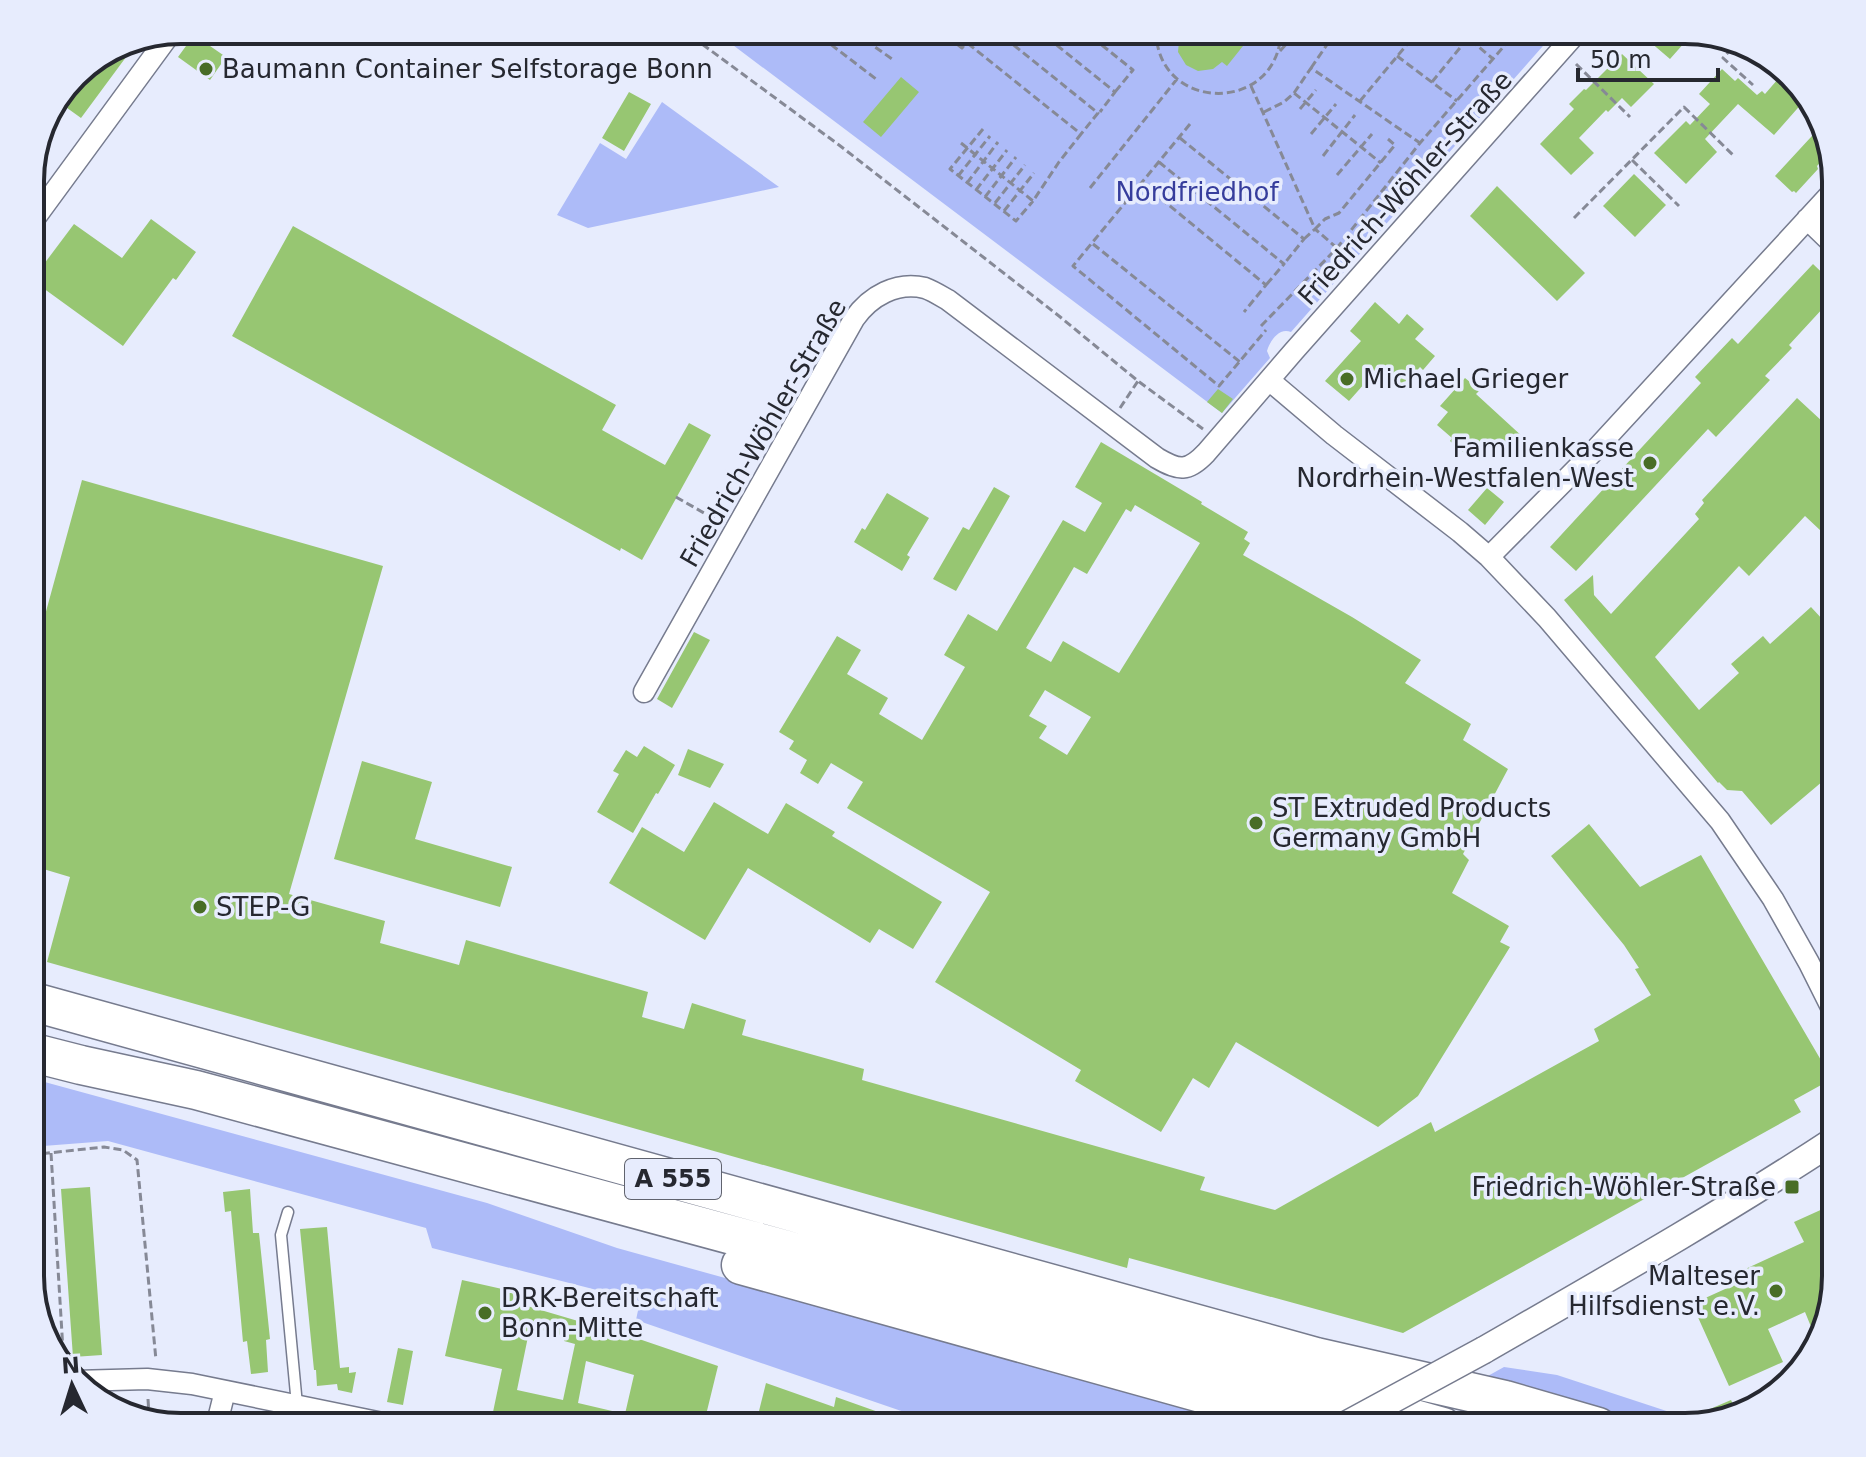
<svg xmlns="http://www.w3.org/2000/svg" width="1866" height="1457" font-family="'DejaVu Sans',sans-serif">
  <rect width="100%" height="100%" fill="#e7ecfd"/>
  <path fill="#adbbf8" d="M 713,30 L 1557,30 L 1291,332 C 1279,327 1270,341 1267,351 L 1270,358 L 1222,413 Z
    M 662,102 L 779,187 L 588,228 L 557,215 L 600,143 L 626,159 Z
    M 30,1078 L 487,1203 L 617,1248 L 1261,1427 L 948,1427 L 636,1320 L 640,1301 L 432,1248 L 426,1228 L 108,1141 L 30,1147 Z
    M 1504,1367 L 1557,1375 L 1703,1423 L 1685,1427 L 1637,1427 L 1477,1382 Z"/>
  <path fill="#97c672" fill-rule="evenodd" d="M 1180,30 L 1243,30 L 1251,36 L 1227,66 L 1222,62 L 1213,69 L 1198,71 L 1186,65 L 1178,52 Z
    M 1636,30 L 1686,30 L 1693,33 L 1670,59 Z
    M 194,35 L 226,57 L 210,80 L 178,57 Z
    M 132,49 L 81,118 L 56,100 L 81,68 Z
    M 1622,54 L 1654,84 L 1631,107 L 1622,98 L 1608,112 L 1606,110 L 1579,138 L 1594,153 L 1571,175 L 1540,144 L 1574,109 L 1569,104 L 1584,89 L 1586,90 Z
    M 1722,69 L 1735,81 L 1738,78 L 1757,95 L 1762,91 L 1765,94 L 1778,79 L 1804,101 L 1774,135 L 1738,104 L 1705,139 L 1717,152 L 1686,184 L 1654,153 L 1686,121 L 1690,125 L 1710,104 L 1699,94 Z
    M 901,77 L 919,92 L 881,137 L 863,122 Z
    M 629,92 L 651,104 L 624,151 L 602,138 Z
    M 1823,124 L 1829,153 L 1817,166 L 1818,169 L 1796,193 L 1794,191 L 1792,192 L 1775,176 Z
    M 1634,174 L 1666,205 L 1635,237 L 1603,206 Z
    M 1497,186 L 1585,273 L 1557,301 L 1470,216 Z
    M 151,219 L 196,252 L 176,280 L 173,278 L 123,346 L 32,280 L 74,224 L 122,258 Z
    M 293,226 L 616,405 L 602,430 L 665,465 L 689,423 L 711,435 L 642,560 L 621,548 L 620,551 L 232,336 Z
    M 1813,264 L 1836,286 L 1836,294 L 1789,345 L 1792,348 L 1765,376 L 1770,380 L 1716,437 L 1708,429 L 1576,571 L 1550,547 L 1701,383 L 1695,377 L 1732,338 L 1738,344 Z
    M 1375,302 L 1399,324 L 1407,314 L 1424,329 L 1415,339 L 1435,356 L 1423,370 L 1420,367 L 1399,391 L 1393,386 L 1391,388 L 1373,374 L 1349,401 L 1325,381 L 1361,341 L 1350,331 Z
    M 1465,378 L 1480,390 L 1476,394 L 1524,438 L 1516,447 L 1503,450 L 1497,445 L 1494,448 L 1488,444 L 1479,456 L 1469,457 L 1450,441 L 1452,438 L 1437,425 L 1448,412 L 1440,406 Z
    M 1218,389 L 1233,399 L 1222,413 L 1207,402 Z
    M 1797,398 L 1836,434 L 1836,545 L 1805,516 L 1749,576 L 1739,566 L 1655,657 L 1699,710 L 1739,673 L 1731,664 L 1763,636 L 1770,644 L 1811,607 L 1836,634 L 1836,770 L 1771,825 L 1742,791 L 1727,790 L 1719,782 L 1718,783 L 1564,600 L 1593,575 L 1594,595 L 1611,614 L 1699,519 L 1695,514 L 1704,503 L 1702,500 Z
    M 1101,442 L 1202,502 L 1201,504 L 1248,532 L 1244,539 L 1250,543 L 1243,555 L 1352,617 L 1421,660 L 1405,683 L 1471,724 L 1463,740 L 1508,769 L 1463,854 L 1469,860 L 1452,893 L 1509,926 L 1500,942 L 1510,947 L 1418,1096 L 1378,1127 L 1236,1042 L 1209,1088 L 1193,1078 L 1161,1132 L 1075,1081 L 1081,1070 L 935,982 L 990,892 L 847,808 L 863,782 L 831,763 L 818,784 L 800,773 L 807,760 L 789,749 L 794,741 L 779,732 L 837,636 L 861,650 L 847,674 L 888,698 L 879,714 L 922,740 L 965,667 L 944,655 L 968,614 L 997,631 L 1063,520 L 1085,532 L 1102,503 L 1075,487 ZM 1135,505 L 1200,543 L 1119,673 L 1063,641 L 1051,662 L 1026,648 L 1074,567 L 1087,574 L 1126,509 L 1131,512 ZM 1045,690 L 1091,717 L 1067,755 L 1039,738 L 1047,726 L 1029,716 Z
    M 82,480 L 383,566 L 289,894 L 385,921 L 380,943 L 459,965 L 466,940 L 648,992 L 642,1017 L 684,1029 L 692,1003 L 746,1020 L 742,1035 L 864,1069 L 862,1080 L 1205,1177 L 1200,1190 L 1275,1210 L 1431,1122 L 1435,1132 L 1599,1041 L 1594,1029 L 1651,995 L 1635,969 L 1639,968 L 1624,945 L 1551,856 L 1589,824 L 1640,887 L 1701,855 L 1832,1079 L 1794,1100 L 1801,1112 L 1403,1333 L 1129,1258 L 1127,1268 L 47,962 L 70,877 L 30,865 L 30,670 Z
    M 994,487 L 1010,496 L 956,591 L 933,579 L 963,527 L 969,530 Z
    M 1487,488 L 1504,502 L 1485,525 L 1468,510 Z
    M 887,493 L 929,518 L 907,555 L 910,557 L 902,571 L 854,542 L 862,528 L 865,530 Z
    M 694,632 L 710,640 L 672,708 L 657,699 Z
    M 644,746 L 675,765 L 658,794 L 656,793 L 633,833 L 597,812 L 619,774 L 613,771 L 626,750 L 637,757 Z
    M 688,749 L 724,764 L 710,788 L 678,775 Z
    M 362,761 L 432,782 L 415,839 L 512,867 L 500,907 L 334,859 Z
    M 714,802 L 768,834 L 786,803 L 835,832 L 832,836 L 942,902 L 913,949 L 879,929 L 870,943 L 748,868 L 705,940 L 609,883 L 642,827 L 684,852 Z
    M 90,1187 L 102,1355 L 73,1357 L 61,1189 Z
    M 250,1189 L 253,1233 L 259,1233 L 270,1339 L 266,1340 L 268,1372 L 251,1374 L 247,1341 L 243,1342 L 231,1211 L 225,1212 L 223,1192 Z
    M 1836,1203 L 1836,1277 L 1814,1334 L 1805,1312 L 1768,1329 L 1783,1362 L 1729,1386 L 1692,1304 L 1745,1280 L 1741,1271 L 1804,1242 L 1794,1222 Z
    M 327,1227 L 340,1368 L 349,1367 L 349,1373 L 356,1372 L 352,1393 L 338,1390 L 337,1384 L 317,1386 L 316,1370 L 314,1370 L 300,1229 Z
    M 462,1280 L 520,1293 L 517,1303 L 639,1339 L 718,1366 L 705,1419 L 673,1412 L 669,1427 L 564,1427 L 493,1412 L 502,1369 L 445,1356 ZM 530,1327 L 565,1336 L 564,1341 L 575,1344 L 563,1400 L 517,1390 ZM 586,1361 L 634,1375 L 625,1414 L 578,1403 Z
    M 398,1348 L 413,1351 L 403,1405 L 387,1402 Z
    M 766,1383 L 834,1407 L 836,1397 L 915,1425 L 915,1427 L 755,1427 Z
    M 1731,1400 L 1738,1415 L 1691,1426 L 1689,1418 Z"/>
  <g fill="none" stroke-linecap="round" stroke-linejoin="round">
    <g stroke="#767b8e" stroke-width="13">
      <path id="service" d="M 288,1212 L 281,1235 L 297,1405"/>
    </g>
    <g stroke="#767b8e" stroke-width="23">
      <path id="minor" d="M 1807,219 L 1836,247
        M 30,225 L 170,34
        M 1269,380 L 1334,435 L 1460,532 L 1489,557 L 1547,618 L 1720,821 L 1773,899 L 1809,963 L 1836,1017
        M 1489,557 L 1596,449 L 1836,188
        M 644,692 L 854,319 C 870,296 897,281 925,288 C 933,291 941,296 948,300 L 1157,458 C 1179,471 1188,472 1206,453 L 1294,351 L 1579,30
        M 75,1381 L 147,1379 L 192,1384 L 402,1427
        M 216,1427 L 225,1391"/>
    </g>
    <g stroke="#767b8e" stroke-width="29">
      <path id="tertiary" d="M 1484,1350 C 1602,1282 1722,1214 1836,1139"/>
    </g>
    <g stroke="#767b8e" stroke-width="41">
      <path id="motorway" d="M 30,1001 L 1316,1357 L 1505,1400 L 1598,1427
        M 30,1052 L 81,1065 L 196,1090 L 817,1258 L 893,1274 L 973,1295 L 1443,1427
        M 741,1265 L 1323,1427"/>
    </g>
    <path stroke="#868996" stroke-width="3" stroke-dasharray="8 4" stroke-linecap="butt" d="M 683,30 L 839,145 L 1059,316 L 1138,381 L 1203,429
      M 812,30 L 876,79
      M 853,30 L 868,42
      M 877,30 L 868,42 L 892,59
      M 939,30 L 962,48 L 976,30
      M 995,30 L 1098,113 L 1081,134
      M 1038,30 L 1115,92 L 1100,112
      M 1083,30 L 1133,70 L 1115,92
      M 1156,30 C 1156,114 1280,115 1281,30
      M 911,36 L 916,30
      M 1056,44 L 1067,30
      M 1732,48 L 1723,58 L 1753,85
      M 1280,51 L 1299,30
      M 1397,56 L 1457,101
      M 1576,64 L 1630,117
      M 1311,68 L 1337,30
      M 1432,82 L 1468,38 L 1492,58
      M 1251,86 L 1315,229 L 1325,219 L 1339,213 L 1395,145 L 1388,139
      M 1294,93 L 1311,68 L 1420,143
      M 1360,101 L 1419,30
      M 1300,109 L 1316,90
      M 1264,112 L 1284,102 L 1294,93 L 1381,163
      M 1190,124 L 1073,266 L 1219,386 L 1266,330
      M 983,129 L 950,169 L 1016,221 L 1033,201
      M 1311,134 L 1336,104
      M 1180,138 L 1304,239 L 1284,264
      M 961,143 L 1033,201 L 1059,162 L 1081,134 L 966,42
      M 1323,156 L 1355,115
      M 1632,160 L 1679,206
      M 1159,162 L 1284,264 L 1266,285
      M 1337,175 L 1372,134
      M 958,176 L 990,136
      M 967,183 L 998,142
      M 1142,183 L 1266,285 L 1244,312
      M 1090,188 L 1177,79
      M 976,190 L 1007,150
      M 985,197 L 1016,157
      M 995,203 L 1025,165
      M 1004,211 L 1034,173
      M 1574,218 L 1684,107 L 1735,157
      M 1304,239 L 1315,229 L 1337,248
      M 1093,244 L 1240,362
      M 1261,326 L 1337,248 L 1420,143 L 1518,30
      M 1120,408 L 1138,381
      M 676,497 L 718,521
      M 51,1153 L 64,1367
      M 30,1155 L 104,1147 L 123,1150 L 137,1160 L 156,1360
      M 148,1399 L 149,1415"/>
    <use href="#service" stroke="#fff" stroke-width="10"/>
    <use href="#minor" stroke="#fff" stroke-width="20"/>
    <use href="#tertiary" stroke="#fff" stroke-width="26"/>
    <use href="#motorway" stroke="#fff" stroke-width="38"/>
    <g stroke="#767b8e" stroke-width="29" stroke-linecap="butt">
      <path id="tertiary-bridge" d="M 1342,1427 L 1484,1350"/>
    </g>
    <use href="#tertiary-bridge" stroke="#fff" stroke-width="26"/>
  </g>
  <g fill="#486d26" stroke="#e7ecfd" stroke-width="3">
    <circle cx="206" cy="69" r="8"/>
    <circle cx="1347" cy="379" r="8"/>
    <circle cx="1650" cy="463" r="8"/>
    <circle cx="1256" cy="823" r="8"/>
    <circle cx="200" cy="907" r="8"/>
    <rect x="1784" y="1179" width="16" height="16" rx="4"/>
    <circle cx="1776" cy="1291" r="8"/>
    <circle cx="485" cy="1313" r="8"/>
  </g>
  <g text-anchor="middle" dominant-baseline="central" stroke-width="7" stroke-linejoin="round" paint-order="stroke">
    <rect fill="#e7ecfd" stroke="#60636e" stroke-width="2" x="625" y="1159" width="96" height="40" rx="6"/>
    <g font-size="24" font-weight="bold" fill="#262830">
      <text x="673" y="1179">A 555</text>
    </g>
    <g font-size="26" fill="#262830" stroke="#e7ecfd" text-anchor="start">
      <text x="222" y="69">Baumann Container Selfstorage Bonn</text>
      <text x="1363" y="379">Michael Grieger</text>
      <text x="1634" y="448" text-anchor="end">Familienkasse<tspan x="1634" dy="30">Nordrhein-Westfalen-West</tspan></text>
      <text x="1272" y="808">ST Extruded Products<tspan x="1272" dy="30">Germany GmbH</tspan></text>
      <text x="216" y="907">STEP-G</text>
      <text x="1776" y="1187" text-anchor="end">Friedrich-Wöhler-Straße</text>
      <text x="1760" y="1276" text-anchor="end">Malteser<tspan x="1760" dy="30">Hilfsdienst e.V.</tspan></text>
      <text x="501" y="1298">DRK-Bereitschaft<tspan x="501" dy="30">Bonn-Mitte</tspan></text>
    </g>
    <g font-size="26" fill="#262830" stroke="#e7ecfd">
      <text transform="translate(1405 188) rotate(-48)">Friedrich-Wöhler-Straße</text>
      <text transform="translate(763 433) rotate(-60)">Friedrich-Wöhler-Straße</text>
    </g>
    <g font-size="26" fill="#363d9c" stroke="#e7ecfd">
      <text x="1197" y="192">Nordfriedhof</text>
    </g>
  </g>
  <path d="M0 0H1866V1457H0ZM181 44H1685A137 137 0 0 1 1822 181V1276A137 137 0 0 1 1685 1413H181A137 137 0 0 1 44 1276V181A137 137 0 0 1 181 44Z" fill="#e7ecfd" fill-rule="evenodd"/>
  <path fill="none" stroke="#262830" stroke-width="4" d="M181 44H1685A137 137 0 0 1 1822 181V1276A137 137 0 0 1 1685 1413H181A137 137 0 0 1 44 1276V181A137 137 0 0 1 181 44Z"/>
  <g transform="translate(72 1385) rotate(356)" stroke="#e7ecfd" stroke-width="6" paint-order="stroke">
  <path d="M0-6L14 30L0 20L-14 30Z" fill="#262830"/>
  <text y="-12" font-size="22" font-weight="bold" text-anchor="middle" fill="#262830">N</text>
  </g>
  <path d="M1578 68v12h140v-12" fill="none" stroke="#262830" stroke-width="4"/>
  <text x="1590" y="68" font-size="24" fill="#262830" stroke="#e7ecfd" stroke-width="6" paint-order="stroke">50 m</text>
</svg>
